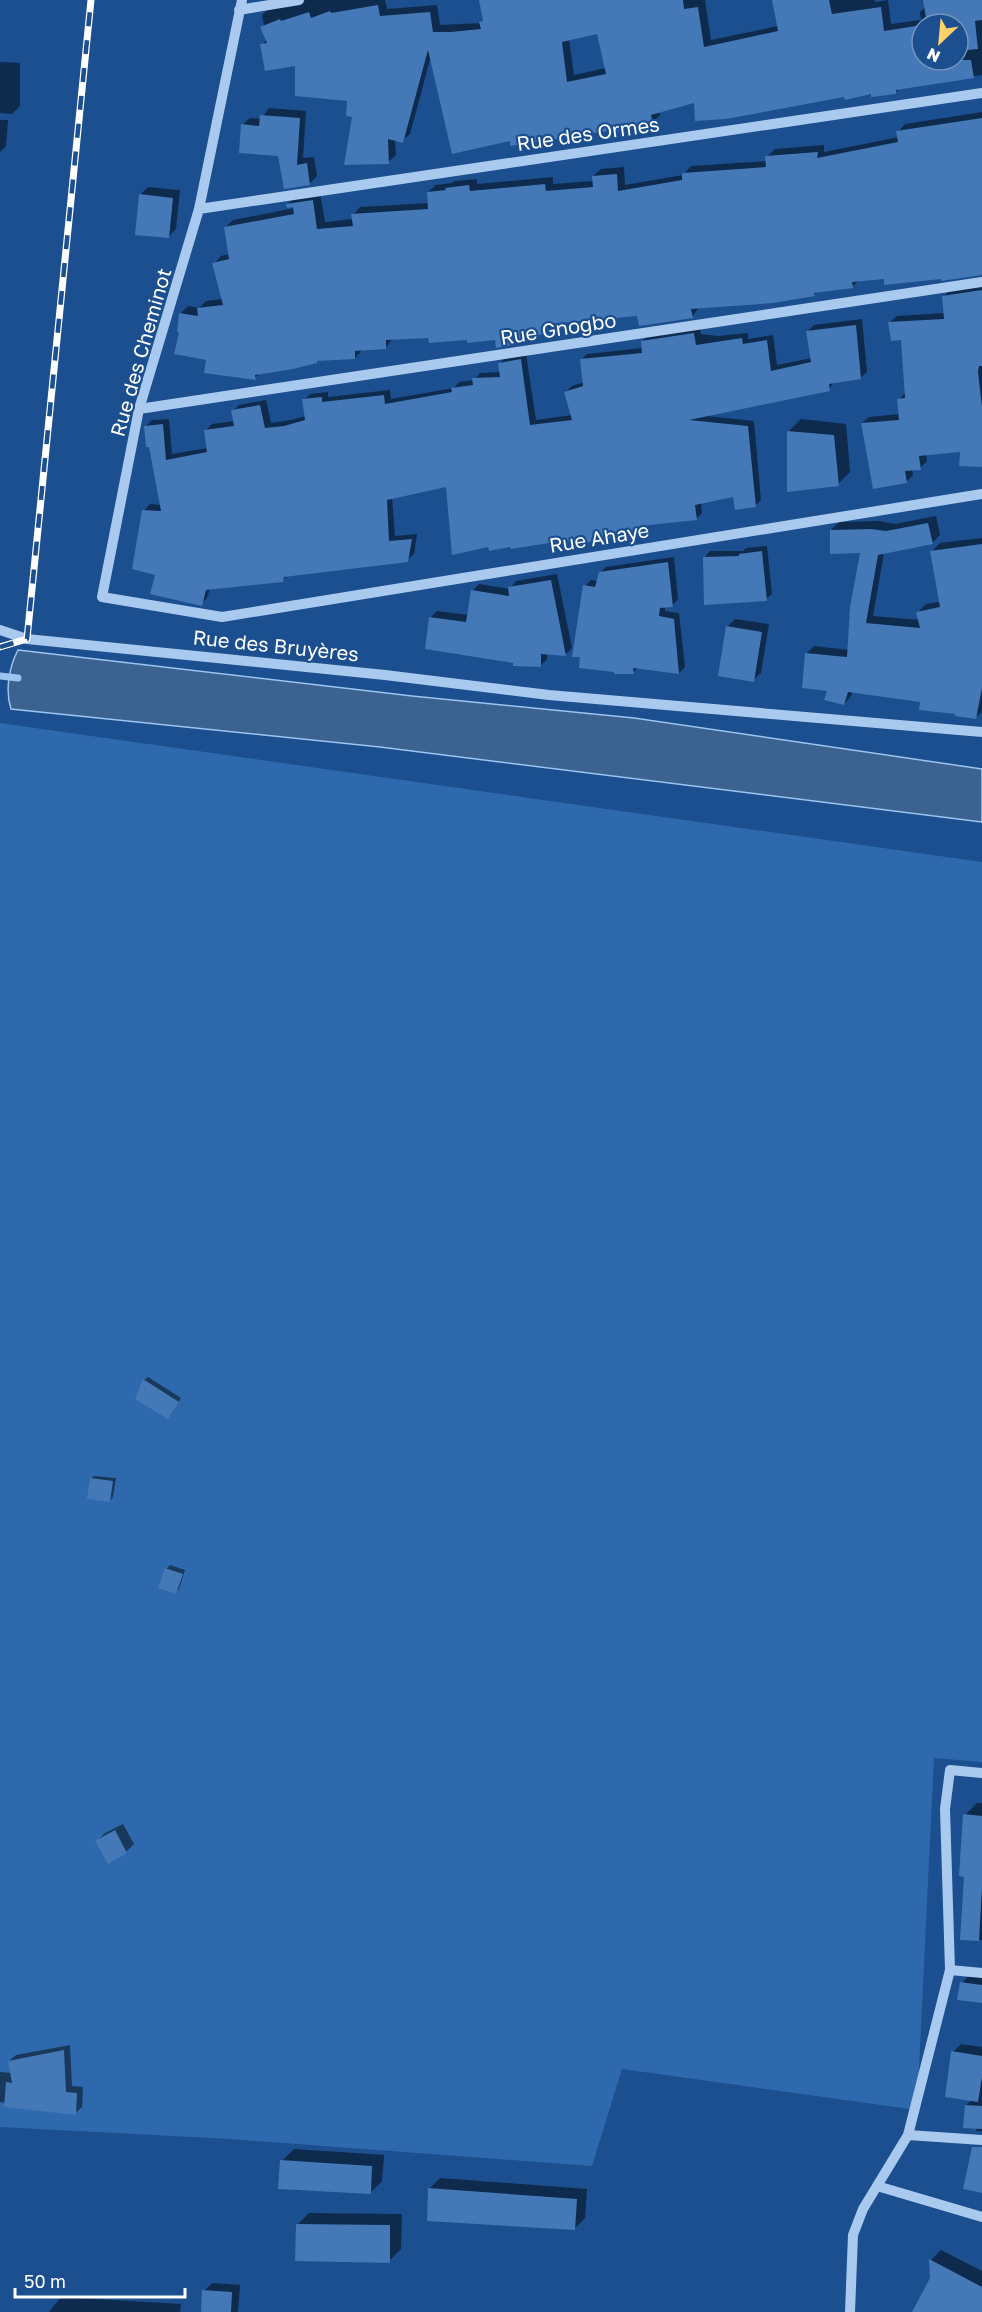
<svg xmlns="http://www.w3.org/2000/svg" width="982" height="2312" font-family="'Golos Text',sans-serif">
  <rect width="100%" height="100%" fill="#1b4f8f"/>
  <path fill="#2e69ad" d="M 0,723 L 982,862 L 982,1762 L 934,1758 L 917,2110 L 622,2069 L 592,2166 L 230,2139 L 0,2127 Z"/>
  <path fill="#3c6290" stroke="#9cc4f0" stroke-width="1.5" d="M 18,650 L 412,696 L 634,718 L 982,769 L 982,822 L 380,747 L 11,709 C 5,691 9,667 18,650 Z"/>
  <path fill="#0007" fill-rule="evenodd" d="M 385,0 L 387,9 L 437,5 L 440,25 L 481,23 L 484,19 L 481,0 L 705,0 L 711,40 L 778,26 L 773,0 L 875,0 L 875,2 L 888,0 L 891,24 L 921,20 L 920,12 L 926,6 L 925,0 L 982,0 L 982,75 L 900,88 L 896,92 L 695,101 L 659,111 L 660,115 L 652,123 L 511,140 L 431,56 L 410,134 L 402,141 L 395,140 L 396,155 L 388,162 L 353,116 L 348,100 L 297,64 L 262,45 L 267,39 L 262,27 L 264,25 L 262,15 L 270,7 L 307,0 ZM 922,24 L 958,24 L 958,60 L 922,60 ZM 599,33 L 606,68 L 574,75 L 569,39 Z
    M 0,62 L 20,63 L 20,106 L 12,114 L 0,113 Z
    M 269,108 L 306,111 L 303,158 L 314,157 L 317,176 L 310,183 L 279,154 L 242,125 L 250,118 L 261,119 Z
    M 982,112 L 982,273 L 859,280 L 852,287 L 818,291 L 814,295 L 699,307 L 692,317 L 639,315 L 556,323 L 548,331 L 540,333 L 535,338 L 468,339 L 430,336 L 393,338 L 386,347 L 362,350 L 355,358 L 319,360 L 316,362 L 261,372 L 255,378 L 207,359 L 181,331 L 180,314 L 188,306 L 199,308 L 206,301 L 223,299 L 214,264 L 221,256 L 230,254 L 225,228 L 233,220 L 300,207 L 288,204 L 295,197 L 320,193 L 325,222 L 353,219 L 353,215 L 360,207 L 429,203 L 428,192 L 436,185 L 452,183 L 454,181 L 477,179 L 477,184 L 553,177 L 553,184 L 594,181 L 593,176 L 601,169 L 624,167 L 625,185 L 683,175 L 691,166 L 767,161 L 767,157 L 775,149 L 824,145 L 824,152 L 899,137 L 898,132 L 905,124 Z
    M 0,120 L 8,120 L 6,146 L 0,152 Z
    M 148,187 L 180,190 L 176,229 L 168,237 L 140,195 Z
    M 982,284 L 982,466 L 961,451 L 926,454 L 927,461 L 920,468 L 912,469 L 913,475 L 906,482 L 862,423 L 869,417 L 900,414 L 899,400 L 906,392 L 903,338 L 890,322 L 897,316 L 945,313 L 944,296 L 951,289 Z
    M 862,319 L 867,372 L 860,378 L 835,381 L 829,389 L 707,416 L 754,421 L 761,500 L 755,506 L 735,495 L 701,502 L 702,513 L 696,519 L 648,523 L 569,538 L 447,485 L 392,497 L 395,536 L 417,534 L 414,554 L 407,560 L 288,575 L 283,580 L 210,588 L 207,598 L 201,604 L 157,574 L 144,511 L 150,504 L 161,505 L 146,426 L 152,420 L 169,419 L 172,454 L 208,448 L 206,430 L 212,424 L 235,421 L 233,411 L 239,405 L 266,400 L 271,423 L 291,420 L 306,416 L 304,400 L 310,394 L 328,392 L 328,397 L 390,390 L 391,399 L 454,388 L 459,382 L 474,380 L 480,373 L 501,372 L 500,363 L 506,357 L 526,354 L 536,420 L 572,415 L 566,392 L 572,386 L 584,382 L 581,360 L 587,354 L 643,348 L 642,342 L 648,335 L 700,328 L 701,334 L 718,336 L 748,333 L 748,339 L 773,335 L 777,365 L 812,358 L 808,331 L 814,325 Z
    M 801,419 L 846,424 L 850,472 L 838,484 L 789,431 Z
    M 936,516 L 940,535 L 932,543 L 884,553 L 873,616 L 920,620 L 918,612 L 926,604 L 940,602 L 932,551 L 940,543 L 982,538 L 982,712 L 976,717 L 922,701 L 853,691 L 851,696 L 844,704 L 829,689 L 806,654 L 814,646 L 849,650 L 861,551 L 831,530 L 839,522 L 880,521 L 895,524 Z
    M 767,546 L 772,594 L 766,599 L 705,557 L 710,551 L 743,551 L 746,548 Z
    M 674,557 L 678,599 L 672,606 L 665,606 L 665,611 L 679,613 L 685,667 L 679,673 L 638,667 L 633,673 L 585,586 L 591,580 L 598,581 L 600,573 L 606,567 Z
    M 557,574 L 572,648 L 565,655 L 547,653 L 547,659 L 540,666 L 515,662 L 430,618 L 437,611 L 469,615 L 472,591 L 479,584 L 510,589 L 516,581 Z
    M 735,619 L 769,624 L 761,673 L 753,680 L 727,627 Z
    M 148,1377 L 181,1398 L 171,1414 L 144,1380 Z
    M 94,1476 L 116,1478 L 113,1497 L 110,1501 L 91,1479 Z
    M 170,1565 L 185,1570 L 179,1589 L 176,1592 L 166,1569 Z
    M 977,1803 L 982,1803 L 982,1940 L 961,1939 L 965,1875 L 965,1815 Z
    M 123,1824 L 134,1844 L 126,1852 L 108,1862 L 97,1841 L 105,1833 Z
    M 969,1975 L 982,1977 L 982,2002 L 962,1983 Z
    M 961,2044 L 982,2047 L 982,2131 L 976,2131 L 977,2127 L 966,2105 L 972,2100 L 953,2052 Z
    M 70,2045 L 72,2086 L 83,2087 L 82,2107 L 75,2113 L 0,2102 L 0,2072 L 12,2073 L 9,2061 L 16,2055 Z
    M 294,2149 L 384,2155 L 382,2181 L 370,2193 L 282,2161 Z
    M 440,2178 L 587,2189 L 585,2218 L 574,2229 L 429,2189 Z
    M 309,2213 L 402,2214 L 401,2249 L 389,2261 L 297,2225 Z
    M 941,2250 L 982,2271 L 982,2312 L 915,2312 L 932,2278 L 931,2260 Z
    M 212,2283 L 240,2285 L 238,2312 L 203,2312 L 204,2291 Z
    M 61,2297 L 181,2304 L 180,2312 L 49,2312 Z"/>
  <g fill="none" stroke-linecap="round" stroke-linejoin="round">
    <path stroke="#9cc4f0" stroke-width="7" d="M 0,676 L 18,678"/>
  </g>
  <path fill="#4478b7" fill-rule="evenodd" d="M 479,0 L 683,0 L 684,9 L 698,7 L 704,47 L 778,31 L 772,0 L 829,0 L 832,14 L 881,7 L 884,31 L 922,25 L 922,60 L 971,60 L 974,78 L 896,90 L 896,94 L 871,97 L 871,94 L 845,100 L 844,97 L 726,119 L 695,121 L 694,103 L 651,115 L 653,124 L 609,133 L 608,131 L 510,146 L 510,141 L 452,154 L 428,50 L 403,143 L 388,139 L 389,164 L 344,165 L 352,117 L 346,116 L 347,101 L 295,96 L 295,66 L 265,71 L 260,44 L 267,43 L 260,27 L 280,19 L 281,21 L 309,12 L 311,18 L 330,11 L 331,13 L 378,5 L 380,16 L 430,12 L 433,32 L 451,32 L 481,29 L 479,22 L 483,21 ZM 597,34 L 606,74 L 567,82 L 562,42 Z
    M 923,0 L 982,0 L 982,20 L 975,21 L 978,49 L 958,51 L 958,24 L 927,24 Z
    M 260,115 L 300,118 L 297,165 L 307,163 L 310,185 L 284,189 L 278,156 L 239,153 L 241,124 L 259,126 Z
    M 982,118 L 982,275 L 941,281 L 941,279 L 884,285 L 884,279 L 852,282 L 853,288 L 814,293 L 815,296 L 773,303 L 691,309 L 693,318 L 639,326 L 637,316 L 547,324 L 549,332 L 535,336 L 535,340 L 496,348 L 495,340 L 467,343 L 467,340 L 429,343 L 428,338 L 386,340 L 386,349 L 355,351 L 355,359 L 317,361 L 317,363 L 293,369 L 255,375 L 256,380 L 204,373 L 206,360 L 174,354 L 179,332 L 177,332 L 179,313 L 198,316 L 197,308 L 223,305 L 212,263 L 229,259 L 224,227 L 294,214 L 293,207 L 287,208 L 286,204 L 313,200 L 317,229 L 353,226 L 351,214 L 428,209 L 427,192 L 446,190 L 445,188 L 469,185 L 470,191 L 545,184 L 546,191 L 593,187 L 592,176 L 617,174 L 618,191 L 682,180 L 682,173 L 766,167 L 765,156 L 818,152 L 817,158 L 898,142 L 896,131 Z
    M 139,194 L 173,198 L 169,238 L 135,235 Z
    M 982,290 L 982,366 L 979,366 L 978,372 L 982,407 L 982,467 L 959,466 L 960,452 L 919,456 L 921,470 L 905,471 L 907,483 L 873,489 L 861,423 L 899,420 L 897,399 L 905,398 L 901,340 L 891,341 L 888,322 L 944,319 L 942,296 Z
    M 856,325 L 861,379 L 829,384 L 830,391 L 689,420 L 748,426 L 756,507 L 735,510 L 733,497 L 695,505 L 697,520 L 649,525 L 608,539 L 608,537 L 570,547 L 568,540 L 511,549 L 510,547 L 489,551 L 488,547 L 452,555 L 446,487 L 387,500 L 389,541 L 412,539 L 408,562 L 284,577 L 283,582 L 206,590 L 202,606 L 150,594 L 155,575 L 132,569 L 142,510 L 161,511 L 149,447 L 146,447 L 144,426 L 163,424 L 166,460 L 207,452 L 204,430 L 234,426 L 231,410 L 260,405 L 265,428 L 284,426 L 305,420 L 302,399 L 322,397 L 322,402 L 384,395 L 385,404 L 452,392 L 451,388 L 473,385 L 472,378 L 500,377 L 498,363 L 521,359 L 530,425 L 572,420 L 564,392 L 583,386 L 580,359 L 642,353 L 641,341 L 694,333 L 696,345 L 742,338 L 743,344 L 767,340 L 771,371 L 811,362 L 806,331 Z
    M 787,431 L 834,435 L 839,486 L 787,492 Z
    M 928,523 L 933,544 L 878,555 L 866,623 L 920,628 L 916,612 L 940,607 L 930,551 L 982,544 L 982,688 L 976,719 L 955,716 L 955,714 L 919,710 L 920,702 L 848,692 L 844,705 L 824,700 L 827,691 L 802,688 L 805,653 L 847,657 L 850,607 L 860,553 L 830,554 L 830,530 L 871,529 L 886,531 Z
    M 762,551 L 767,601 L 704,605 L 703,557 L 739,556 L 739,554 Z
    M 668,562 L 673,607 L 660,608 L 659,616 L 674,619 L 679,674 L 633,668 L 634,674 L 614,674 L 614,672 L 579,668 L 580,657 L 572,657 L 583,585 L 595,587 L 599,572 Z
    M 551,580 L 566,656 L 541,654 L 541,667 L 513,666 L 513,663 L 425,649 L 429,617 L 466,622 L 471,590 L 509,596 L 508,587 Z
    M 726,626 L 762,632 L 754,682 L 718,676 Z
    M 143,1379 L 179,1402 L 168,1419 L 135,1399 Z
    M 90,1478 L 113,1481 L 110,1502 L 87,1499 Z
    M 165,1568 L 183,1574 L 176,1594 L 158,1588 Z
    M 963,1814 L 982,1816 L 982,1888 L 979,1941 L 960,1940 L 964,1877 L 959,1876 Z
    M 115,1830 L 127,1853 L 108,1864 L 95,1841 Z
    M 960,1982 L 982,1985 L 982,2003 L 957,2000 Z
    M 64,2050 L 66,2092 L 77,2093 L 76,2115 L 4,2107 L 6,2082 L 12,2083 L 8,2061 Z
    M 951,2051 L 982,2056 L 982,2077 L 978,2102 L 945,2097 Z
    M 965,2105 L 982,2106 L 982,2129 L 963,2128 Z
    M 972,2147 L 982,2147 L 982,2193 L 963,2189 Z
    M 280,2160 L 372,2166 L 371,2194 L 278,2189 Z
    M 428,2188 L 577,2199 L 575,2230 L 427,2221 Z
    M 296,2224 L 390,2225 L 390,2263 L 295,2261 Z
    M 929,2259 L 982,2287 L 982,2312 L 912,2312 L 930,2278 Z
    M 202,2290 L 232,2292 L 231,2312 L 201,2312 Z"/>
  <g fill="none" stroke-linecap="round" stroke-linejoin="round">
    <path stroke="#a9c9ee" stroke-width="10" d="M 242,0 L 199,209 L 139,409 L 102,597 L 222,617 L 982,494
      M 239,10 L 299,0
      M 199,209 L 982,93
      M 139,409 L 982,282
      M 0,630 L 27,639 L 385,675 L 549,695 L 982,732
      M 950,1970 L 982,1973
      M 908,2135 L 982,2140
      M 877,2186 L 982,2217
      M 850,2312 L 853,2235 L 863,2209 L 908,2135 L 950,1970 L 945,1809 L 950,1770 L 982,1773"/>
    <g stroke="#fff" stroke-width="7">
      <path id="rail" d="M 0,647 L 27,639 L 91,0"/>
    </g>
    <use href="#rail" stroke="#1b4f8f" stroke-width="4.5" stroke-dasharray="14" stroke-linecap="butt"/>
  </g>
  <g text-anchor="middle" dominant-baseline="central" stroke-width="4.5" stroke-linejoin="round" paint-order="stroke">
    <g font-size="20" fill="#fff" stroke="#1b4f8f">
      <text transform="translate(588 133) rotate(-8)">Rue des Ormes</text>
      <text transform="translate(558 328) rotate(-9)">Rue Gnogbo</text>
      <text transform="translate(140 352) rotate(-74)">Rue des Cheminot</text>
      <text transform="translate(599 537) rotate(-9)">Rue Ahaye</text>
      <text transform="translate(276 645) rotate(6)">Rue des Bruyères</text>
    </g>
  </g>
  <g transform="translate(940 42) rotate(206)"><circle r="28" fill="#1b4f8f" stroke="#7695bc" stroke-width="1.5"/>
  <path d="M0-4.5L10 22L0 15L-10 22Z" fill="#ffd166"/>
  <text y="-9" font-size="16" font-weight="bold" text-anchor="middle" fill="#ffffff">N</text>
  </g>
  <path d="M15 2288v9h170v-9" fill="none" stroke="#ffffff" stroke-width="3"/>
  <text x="24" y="2288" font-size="18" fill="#ffffff" stroke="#1b4f8f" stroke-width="4.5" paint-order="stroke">50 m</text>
</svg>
